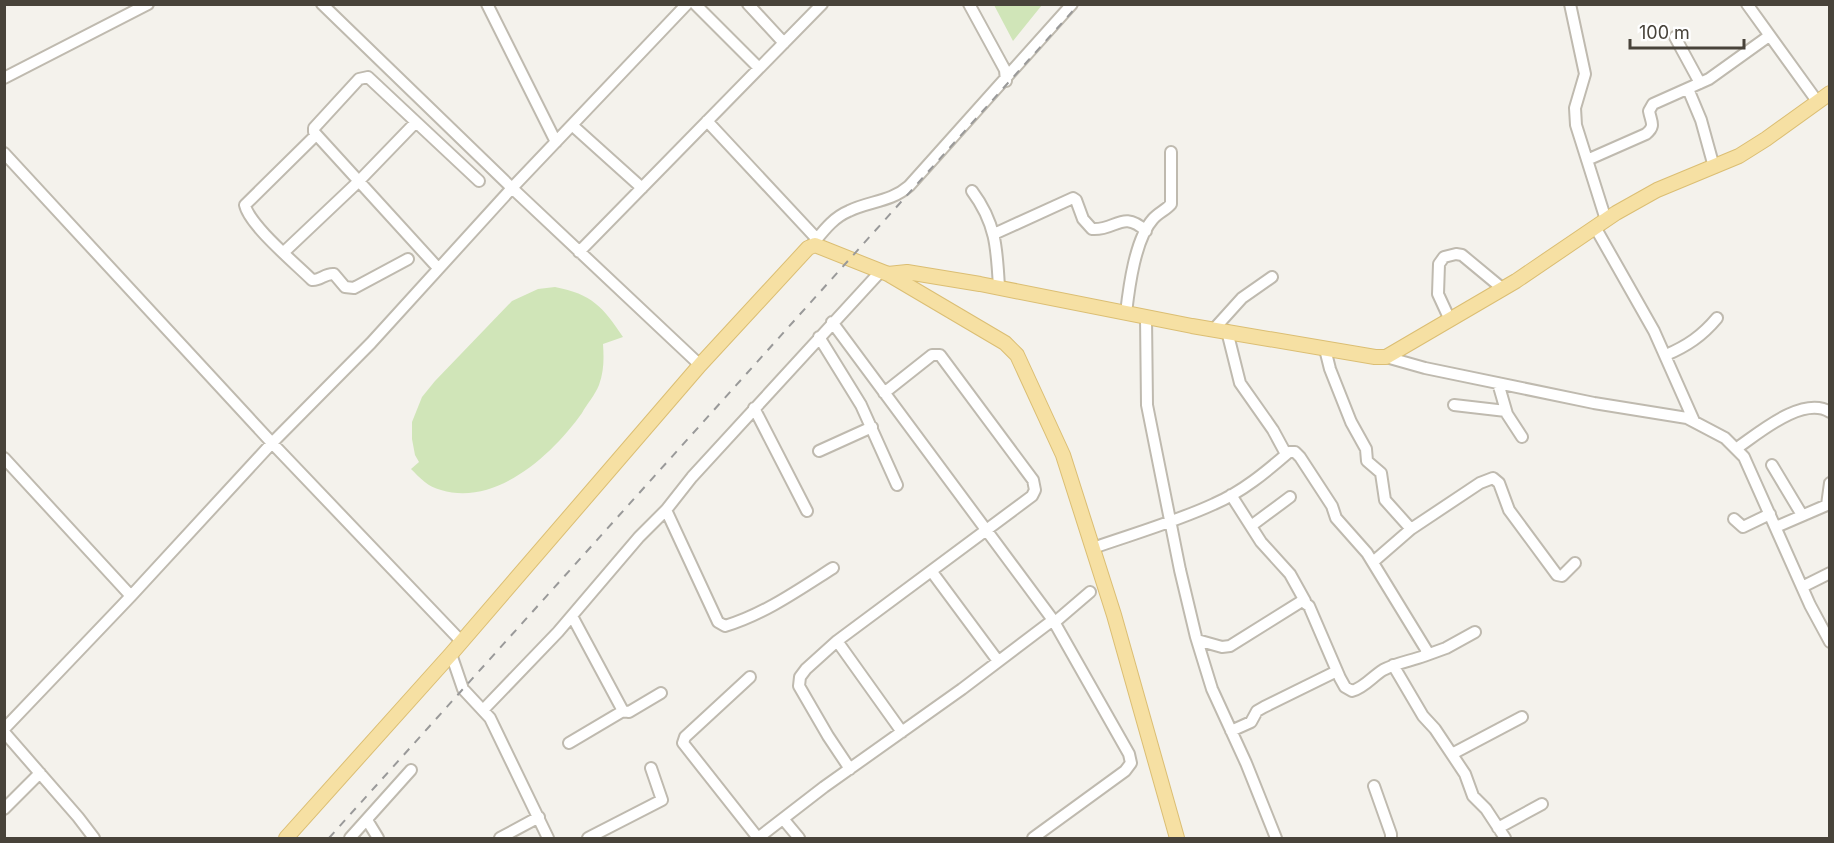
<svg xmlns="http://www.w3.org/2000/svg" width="1834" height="843" font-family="Inter,sans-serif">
  <rect width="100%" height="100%" fill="#f4f2ec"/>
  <path fill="#d0e5b8" d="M 994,5 L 1042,5 L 1013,41 Z
    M 555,287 C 592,294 603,307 623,337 L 603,344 C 604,359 604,371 599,385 C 595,395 587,404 582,413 C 553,454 496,507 441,490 C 428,487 420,478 411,469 L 419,462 L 415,455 L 412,439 L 412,422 L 422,397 L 435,381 L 512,301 L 538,289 Z"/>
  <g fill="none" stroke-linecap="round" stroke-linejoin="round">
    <g stroke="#bfbaaf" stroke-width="14">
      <path id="minor" d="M 487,4 L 556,142
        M 687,4 L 512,188 L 700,365
        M 695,4 L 759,68
        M 748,4 L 784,43
        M 969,4 L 1005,70 L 1006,81
        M 1570,4 L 1585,74 L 1575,108 L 1576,125 L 1606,220
        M 1747,4 L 1817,101
        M 1675,37 L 1700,83
        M 4,78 L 148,4
        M 1688,89 L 1701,120 L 1714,167
        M 707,121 L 817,239
        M 572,125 L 642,188
        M 316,135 L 245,205 C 249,225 296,264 312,280 C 320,281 325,273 334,274 L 345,287 L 354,288 L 408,259
        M 4,153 L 272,443 L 461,641
        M 1587,160 L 1646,134 C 1656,126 1651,122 1649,111 L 1653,104 L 1709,79 L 1769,36
        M 972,191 C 996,223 997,249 999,288
        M 1595,227 L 1654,331 L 1694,421
        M 994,234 L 1073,198 L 1076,200 L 1083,219 L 1092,229 C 1116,231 1122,209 1146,231
        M 811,246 C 822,233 832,218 849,211 C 869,201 891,202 909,186 L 1072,4
        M 284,252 L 358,182 L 416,122
        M 579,252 L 822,4
        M 438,268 L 314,132 L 314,128 L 359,79 L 368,77 L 479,181
        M 1126,313 C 1129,287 1135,239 1153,219 C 1158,213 1166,210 1171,204 L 1171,152
        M 1146,317 L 1147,405 L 1180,570 L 1196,637 L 1212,689 L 1246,763 L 1276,838
        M 1450,320 L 1438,294 L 1439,264 L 1444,257 L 1456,254 L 1462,255 L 1503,289
        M 832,322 L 1053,620 L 1129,754 L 1131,763 L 1125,771 L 1033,838
        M 1214,329 L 1242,298 L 1272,277
        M 1227,331 L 1240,383 L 1273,430 L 1286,454
        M 819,337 L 861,405 L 897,485
        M 1325,349 L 1330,369 L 1351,422 L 1366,449 L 1367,461 L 1381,473 L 1385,500 L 1411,529
        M 1666,355 C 1687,346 1702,336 1717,318
        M 1386,357 L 1425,368 L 1594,403 L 1687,418 L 1725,438 L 1744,457 L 1810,605 L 1830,642
        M 1498,383 L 1507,414 L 1522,437
        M 1454,405 L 1506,411
        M 754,408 L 807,511
        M 1737,448 C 1759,433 1803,395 1830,412
        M 819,451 L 872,427
        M 4,458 L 131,596
        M 1772,465 L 1802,515
        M 1231,495 L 1261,542 L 1290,574 L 1305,601
        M 666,510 L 718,622 L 725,626 C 763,615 800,589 833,568
        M 1734,519 L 1743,527 L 1770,514
        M 1251,526 L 1290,497
        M 1776,527 L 1827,505 L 1830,483
        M 1093,548 C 1133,534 1175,522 1214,504 C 1242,492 1266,472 1289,452 L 1295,452 L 1300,457 L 1332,506 L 1336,518 L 1367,553 L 1427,651 L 1424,656 C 1410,661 1396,663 1383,670 C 1373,676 1364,688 1352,691 L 1345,687 L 1340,678 L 1309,606 L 1302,601 L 1230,646 L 1222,647 L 1197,640
        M 1373,562 L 1411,529 L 1480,483 L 1493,478 L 1499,483 L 1509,510 L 1557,575 L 1562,576 L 1575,563
        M 932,572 L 998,661
        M 1802,587 L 1830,573
        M 572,616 L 623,711 L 629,712 L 661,693
        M 1055,622 L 1090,592
        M 837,641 L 902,732
        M 451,654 L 463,689 L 490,718 L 548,838
        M 1424,656 L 1446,648 L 1475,632
        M 1393,665 L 1423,716 L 1435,729 L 1465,774 L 1473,796 L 1486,809 L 1505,838
        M 750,677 L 685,737 L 683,743 L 758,838
        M 484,709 L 558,632 L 639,537 L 666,510 L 692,477 L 881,271
        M 4,729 L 131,596 L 272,443 L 371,343 L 512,188 L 322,4
        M 1231,731 L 1251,722 L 1257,711 L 1264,707 L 1337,671
        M 4,732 L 78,817 L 94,838
        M 569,743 L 623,711
        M 1452,754 L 1522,717
        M 850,769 L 828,736 L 799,686 L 800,677 L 806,669 L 837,641 L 1032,496 L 1035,490 L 1033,480 L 940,355 L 932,355 L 884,393
        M 1374,786 L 1391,834 L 1391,838
        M 4,809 L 40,773
        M 367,820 L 378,838
        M 784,820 L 799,838
        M 1498,828 L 1542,804
        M 350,838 L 411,770
        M 500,838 L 539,817
        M 588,838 L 662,800 L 651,768
        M 758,838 L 824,787 L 962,689 L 1053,620"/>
    </g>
    <g stroke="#dbbe73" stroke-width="16">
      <path id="major" d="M 888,274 L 907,272 L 980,284 L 1192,326 L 1375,357 L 1386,357 L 1516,281 L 1616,213 L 1657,190 L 1739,156 L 1766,139 L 1830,93
        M 286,838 L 451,654 L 700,365 L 808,248 L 815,245 L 888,274 L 1005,343 L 1017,355 L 1063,455 L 1114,615 L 1177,838"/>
    </g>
    <use href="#minor" stroke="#fff" stroke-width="10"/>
    <use href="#major" stroke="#f6e0a3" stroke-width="14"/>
    <path stroke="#999" stroke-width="2" stroke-dasharray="8 8" stroke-linecap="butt" d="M 329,838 L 1079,4"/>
  </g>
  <rect width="1834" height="843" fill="none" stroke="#48433a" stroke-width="12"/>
  <path d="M1630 39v9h114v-9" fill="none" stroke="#48433a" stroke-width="3"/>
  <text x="1639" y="39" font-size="18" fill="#48433a" stroke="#ffffff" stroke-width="4.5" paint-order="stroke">100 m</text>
</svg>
